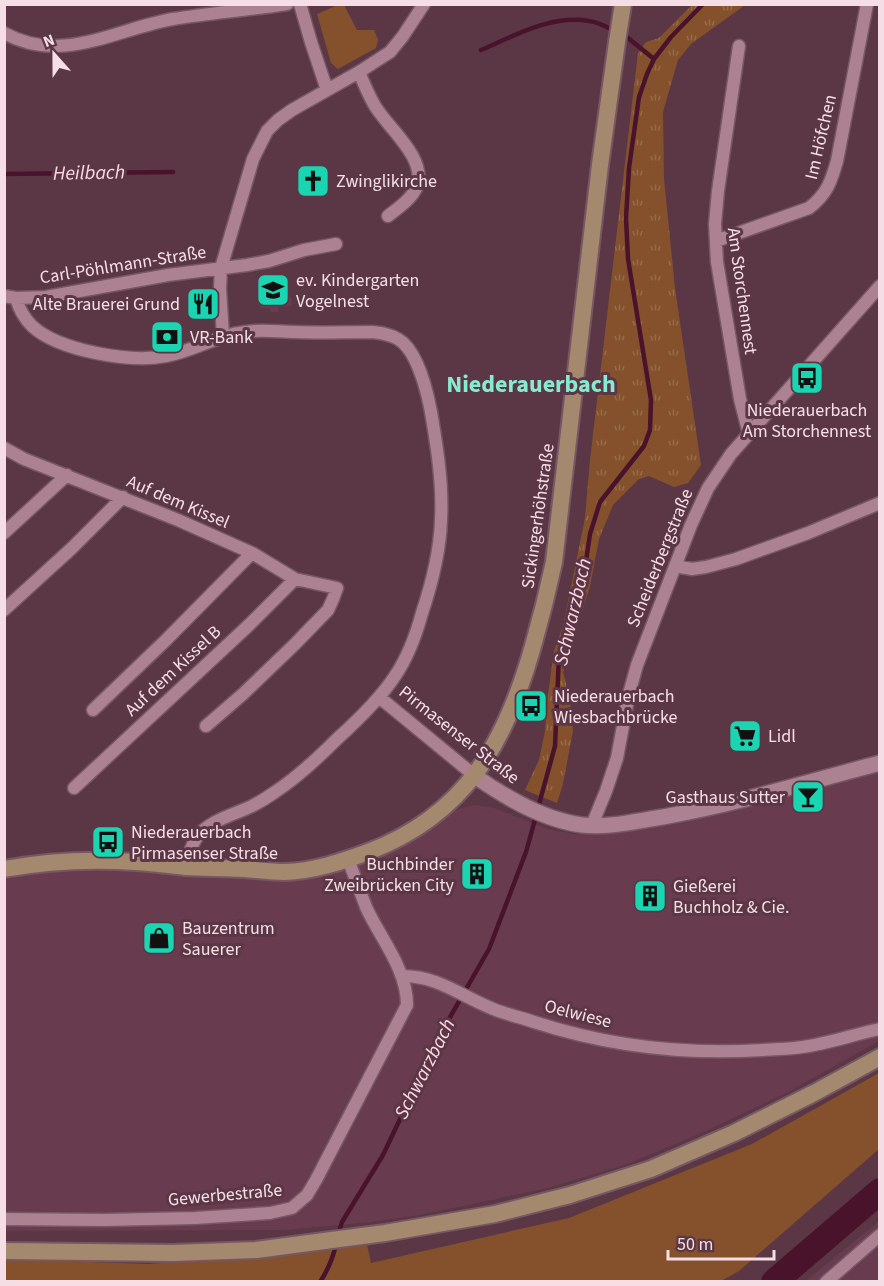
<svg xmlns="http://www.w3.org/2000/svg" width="884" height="1286" font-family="'Source Sans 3',sans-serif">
  <defs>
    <pattern id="grass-tufts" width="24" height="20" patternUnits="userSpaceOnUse" patternTransform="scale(1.5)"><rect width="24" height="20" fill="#84512c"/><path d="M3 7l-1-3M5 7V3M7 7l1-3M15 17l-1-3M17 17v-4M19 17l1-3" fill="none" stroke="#966a4b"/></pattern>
  </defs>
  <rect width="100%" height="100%" fill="#5b3745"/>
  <path fill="#683c4e" d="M 287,281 L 288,297 L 291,297 L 292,306 L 278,307 L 278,312 L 271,312 L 270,308 L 261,308 L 259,283 Z
    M 879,771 L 879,1041 L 790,1091 L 706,1131 L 630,1163 L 548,1188 L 420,1215 L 371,1222 L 285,1230 L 5,1231 L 4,877 L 46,872 L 121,870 L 207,875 L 314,876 L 336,873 L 377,859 L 416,838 L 456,810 L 475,805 L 494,808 L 547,829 L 574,834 L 606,831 L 846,780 Z
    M 879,1221 L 879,1281 L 806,1281 Z"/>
  <path fill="url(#grass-tufts)" d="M 692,5 L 745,5 L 691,44 L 678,60 L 663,112 L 664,179 L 675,288 L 701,465 L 688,483 L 674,487 L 649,476 L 639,479 L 613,505 L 599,539 L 590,586 L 563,672 L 570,700 L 573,731 L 563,784 L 557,803 L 525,790 L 539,760 L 545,731 L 548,695 L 554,651 L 563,626 L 585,518 L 590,460 L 638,53 L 646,42 L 659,38 Z"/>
  <path fill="#84512c" d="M 340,4 L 344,5 L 357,30 L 374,30 L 378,40 L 376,48 L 338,69 L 331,63 L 317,14 Z
    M 879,1073 L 879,1149 L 739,1271 L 721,1281 L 5,1282 L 5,1259 L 148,1264 L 324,1251 L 367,1245 L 371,1263 L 569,1218 L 752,1144 Z"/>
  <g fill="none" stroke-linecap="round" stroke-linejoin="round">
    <path stroke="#49132c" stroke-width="4.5" d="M 623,34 L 654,59
      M 481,50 C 514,36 552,14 589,21 C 598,22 607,27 615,31
      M 4,174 L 173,172
      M 538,808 L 555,746 L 559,655 L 581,595 L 590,534 L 600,502 L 644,446 L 650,430 L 651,400 L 628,259 L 626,218 L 629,168 L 639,97 L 647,74 L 654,59 L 671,37 L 703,4
      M 338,1236 L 342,1222 L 383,1155 L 441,1033 L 489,949 L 526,852 L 536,816
      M 320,1282 C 328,1270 333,1258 336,1244"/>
    <path stroke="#49132c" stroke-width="26" d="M 774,1282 L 880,1191"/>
    <g stroke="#765763" stroke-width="15">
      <path id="minor" d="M 300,4 L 311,42 L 327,90
        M 4,33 C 62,65 115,29 173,19 C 210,13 249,10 287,4
        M 739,46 L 718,191 L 715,224 L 717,262 L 740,399 L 749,434
        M 359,72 C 364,84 369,96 375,106 C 388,128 427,158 417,186 C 412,199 398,208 388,216
        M 716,241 L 809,208 C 827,194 831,182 837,161 L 867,4
        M 4,296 L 16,298 L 46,297 L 168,275 L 247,265 L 269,261 L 304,250 L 336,244
        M 16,298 C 19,309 24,318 32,326 C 59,351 131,363 166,356 C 194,351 217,335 245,332 C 261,329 278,332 295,332 C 320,333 346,332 372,332 C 381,333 390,334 398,339 C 417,350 427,391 431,412 C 437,447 443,484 441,520 C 440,552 432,583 422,613 C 416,635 408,657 395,676 C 380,699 358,720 337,739 C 318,758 298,777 275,792 C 268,797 260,802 252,806 C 233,815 210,820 197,837 C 191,845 189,857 185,867
        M 223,336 L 220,289 L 221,268 L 253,159 L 267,131 L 278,120 L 292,110 L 359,72 L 390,52 L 403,36 L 424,4
        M 4,448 L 24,459 L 178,520 L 252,553 L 295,579 L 337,588 L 333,599 L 328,610 L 294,645 L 243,694 L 206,726
        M 4,533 L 67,475
        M 675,566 L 692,569 L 706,567 L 736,559 L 808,533 L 880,503
        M 4,610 L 72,548 L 123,497
        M 379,697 L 475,776
        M 93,710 L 166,640 L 252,553
        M 74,788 L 249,625 L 295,579
        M 592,825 L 606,791 L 617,758 L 629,694 L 637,665 L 691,525 L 708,488 L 731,454 L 880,286
        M 402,976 C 438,976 459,995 491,1008 C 504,1014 520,1017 534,1022 C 608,1046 685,1055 763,1050 C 778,1049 794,1049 809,1046 C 832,1042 856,1034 880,1029
        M 4,1219 L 104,1220 L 195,1218 L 270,1213 L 292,1208 L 307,1195 L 316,1180 L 407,1005 C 407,969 380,938 366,907 C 360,891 354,875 348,859
        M 826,1282 L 880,1235"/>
    </g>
    <g stroke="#765763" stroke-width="18">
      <path id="tertiary" d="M 475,776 C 506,798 543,820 582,825 C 609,828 636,821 663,817 C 736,804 808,782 880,763"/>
    </g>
    <g stroke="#765763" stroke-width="20">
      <path id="secondary" d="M 4,869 C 48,861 91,859 135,862 C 152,863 168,865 185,867 C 205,868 224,868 244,869 C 257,870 271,872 285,872 C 314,871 341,862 368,852 C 466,815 506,742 533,646 C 541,618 548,590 554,562 L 600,165 L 617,42 L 623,4
        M 4,1251 L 173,1253 L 256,1250 L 385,1233 L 495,1214 L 570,1195 L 651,1169 L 734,1133 L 814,1093 L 880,1057"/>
    </g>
    <use href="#minor" stroke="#ac8191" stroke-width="12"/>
    <use href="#tertiary" stroke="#ac8191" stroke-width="15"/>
    <use href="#secondary" stroke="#a4896f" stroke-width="16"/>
  </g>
  <defs>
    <g id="church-square" transform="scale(1.725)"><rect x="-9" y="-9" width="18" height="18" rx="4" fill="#19d5b2" stroke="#5b3745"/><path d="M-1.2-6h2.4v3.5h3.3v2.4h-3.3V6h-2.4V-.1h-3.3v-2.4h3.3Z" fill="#111"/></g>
    <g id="school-square" transform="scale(1.725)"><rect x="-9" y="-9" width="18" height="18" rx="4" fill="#19d5b2" stroke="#5b3745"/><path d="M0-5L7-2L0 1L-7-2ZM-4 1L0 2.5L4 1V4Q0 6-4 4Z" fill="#111"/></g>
    <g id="restaurant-square" transform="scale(1.725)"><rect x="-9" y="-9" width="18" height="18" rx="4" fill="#19d5b2" stroke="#5b3745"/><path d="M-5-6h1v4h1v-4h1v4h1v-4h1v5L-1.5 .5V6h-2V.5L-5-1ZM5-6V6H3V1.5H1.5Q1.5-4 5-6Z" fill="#111"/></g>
    <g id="bank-square" transform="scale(1.725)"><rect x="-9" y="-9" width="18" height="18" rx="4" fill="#19d5b2" stroke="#5b3745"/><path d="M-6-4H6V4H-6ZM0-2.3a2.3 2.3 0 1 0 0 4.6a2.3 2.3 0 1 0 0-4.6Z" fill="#111"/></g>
    <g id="bus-square" transform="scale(1.725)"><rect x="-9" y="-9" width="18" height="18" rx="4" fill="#19d5b2" stroke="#5b3745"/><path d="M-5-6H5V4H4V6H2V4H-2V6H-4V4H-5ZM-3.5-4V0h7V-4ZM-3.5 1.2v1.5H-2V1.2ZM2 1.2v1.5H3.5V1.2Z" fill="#111"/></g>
    <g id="supermarket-square" transform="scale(1.725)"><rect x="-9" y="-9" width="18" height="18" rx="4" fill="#19d5b2" stroke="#5b3745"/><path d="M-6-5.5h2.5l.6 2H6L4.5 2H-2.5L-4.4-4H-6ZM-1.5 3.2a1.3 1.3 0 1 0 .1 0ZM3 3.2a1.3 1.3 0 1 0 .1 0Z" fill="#111"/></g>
    <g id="bar-square" transform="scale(1.725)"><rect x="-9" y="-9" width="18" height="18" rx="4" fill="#19d5b2" stroke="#5b3745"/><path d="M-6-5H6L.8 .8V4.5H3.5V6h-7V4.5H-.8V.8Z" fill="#111"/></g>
    <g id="building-square" transform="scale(1.725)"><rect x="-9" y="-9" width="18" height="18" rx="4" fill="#19d5b2" stroke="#5b3745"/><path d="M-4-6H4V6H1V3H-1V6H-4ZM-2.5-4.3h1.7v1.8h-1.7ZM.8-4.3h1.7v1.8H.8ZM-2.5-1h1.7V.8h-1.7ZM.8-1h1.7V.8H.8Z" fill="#111"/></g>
    <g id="shop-square" transform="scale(1.725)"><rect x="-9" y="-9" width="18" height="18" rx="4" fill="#19d5b2" stroke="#5b3745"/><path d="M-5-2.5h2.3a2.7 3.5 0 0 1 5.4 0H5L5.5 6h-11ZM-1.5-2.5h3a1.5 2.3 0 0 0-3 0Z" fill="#111"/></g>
  </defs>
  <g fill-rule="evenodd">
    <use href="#church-square" x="313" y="181"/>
    <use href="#school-square" x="273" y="290"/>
    <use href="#restaurant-square" x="203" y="304"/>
    <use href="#bank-square" x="167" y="337"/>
    <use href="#bus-square" x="807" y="378"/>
    <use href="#bus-square" x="531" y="706"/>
    <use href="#supermarket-square" x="745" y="736"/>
    <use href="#bar-square" x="808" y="797"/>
    <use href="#bus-square" x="108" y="842"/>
    <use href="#building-square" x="477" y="874"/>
    <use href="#building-square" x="650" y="896"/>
    <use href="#shop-square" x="159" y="938"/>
  </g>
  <g text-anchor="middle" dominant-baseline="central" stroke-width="6" stroke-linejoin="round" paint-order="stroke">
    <g font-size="18" fill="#f6dee6" stroke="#5b3745">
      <text transform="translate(821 137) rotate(-77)">Im Höfchen</text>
      <text transform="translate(123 265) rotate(-9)">Carl-Pöhlmann-Straße</text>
      <text transform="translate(742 291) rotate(82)">Am Storchennest</text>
      <text transform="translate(178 502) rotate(23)">Auf dem Kissel</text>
      <text transform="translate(538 516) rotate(-82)">Sickingerhöhstraße</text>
      <text transform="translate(660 558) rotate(-68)">Scheiderbergstraße</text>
      <text transform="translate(173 671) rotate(-43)">Auf dem Kissel B</text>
      <text transform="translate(459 735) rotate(38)">Pirmasenser Straße</text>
      <text transform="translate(578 1014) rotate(14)">Oelwiese</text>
      <text transform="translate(225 1195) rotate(-5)">Gewerbestraße</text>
    </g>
    <g font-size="18" fill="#f6dee6" stroke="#5b3745" text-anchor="start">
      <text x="336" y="181">Zwinglikirche</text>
      <text x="296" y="280">ev. Kindergarten<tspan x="296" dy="21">Vogelnest</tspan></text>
      <text x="180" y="304" text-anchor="end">Alte Brauerei Grund</text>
      <text x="190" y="337">VR-Bank</text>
      <text x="807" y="410" text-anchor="middle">Niederauerbach<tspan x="807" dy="21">Am Storchennest</tspan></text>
      <text x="554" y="696">Niederauerbach<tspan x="554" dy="21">Wiesbachbrücke</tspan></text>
      <text x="768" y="736">Lidl</text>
      <text x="785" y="797" text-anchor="end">Gasthaus Sutter</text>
      <text x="131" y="832">Niederauerbach<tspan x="131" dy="21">Pirmasenser Straße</tspan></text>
      <text x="454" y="864" text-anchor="end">Buchbinder<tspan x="454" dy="21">Zweibrücken City</tspan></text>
      <text x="673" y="886">Gießerei<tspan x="673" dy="21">Buchholz &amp; Cie.</tspan></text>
      <text x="182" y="928">Bauzentrum<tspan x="182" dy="21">Sauerer</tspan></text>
    </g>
    <g font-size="20" font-style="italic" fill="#fdd6e4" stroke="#5b3745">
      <text transform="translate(89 173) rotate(-1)">Heilbach</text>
      <text transform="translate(573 612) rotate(-77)">Schwarzbach</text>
      <text transform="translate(425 1069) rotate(-63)">Schwarzbach</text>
    </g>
    <g font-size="24" font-weight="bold" fill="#88ead0" stroke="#5b3745">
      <text x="531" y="384">Niederauerbach</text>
    </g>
  </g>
  <rect width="884" height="1286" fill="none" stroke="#f6dee6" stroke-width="12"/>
  <g transform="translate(54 54) rotate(339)" stroke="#5b3745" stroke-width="4.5" paint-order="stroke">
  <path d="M0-4.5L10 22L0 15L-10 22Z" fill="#f6dee6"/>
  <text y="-9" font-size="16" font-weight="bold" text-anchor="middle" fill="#f6dee6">N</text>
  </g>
  <path d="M668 1250v9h106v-9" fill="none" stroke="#f6dee6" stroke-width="3"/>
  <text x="677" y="1250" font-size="18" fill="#f6dee6" stroke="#5b3745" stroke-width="4.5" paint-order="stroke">50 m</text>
</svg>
